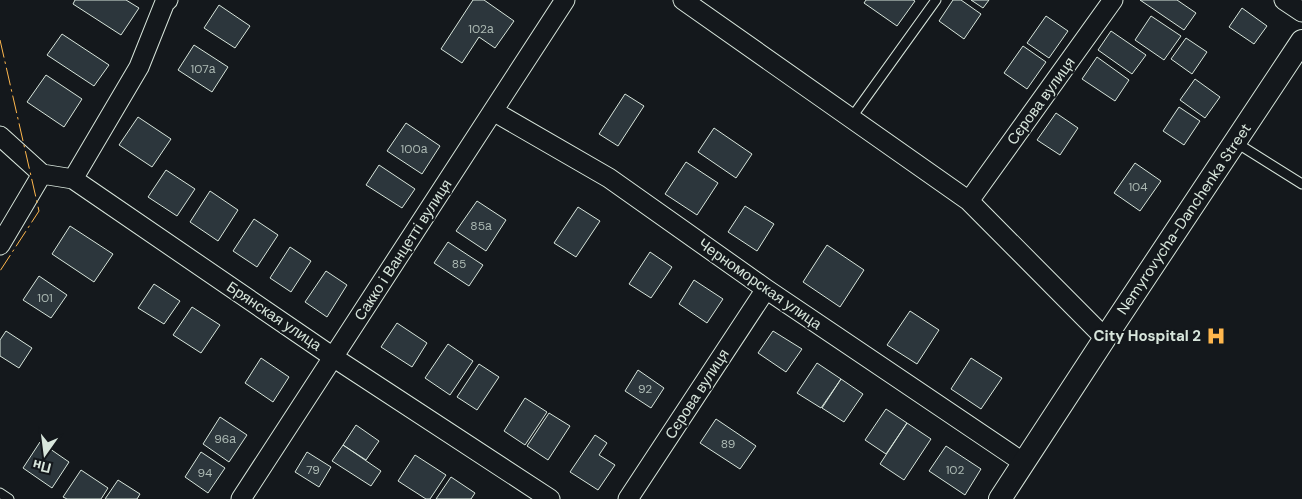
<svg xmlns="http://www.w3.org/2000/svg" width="1302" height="499" font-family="'DM Sans',sans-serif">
  <rect width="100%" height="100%" fill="#14181c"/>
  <path fill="#2c363c" stroke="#d8e6dc" d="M 75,0 L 126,0 L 139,8 L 121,35 L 73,4 Z
    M 473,0 L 484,0 L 514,21 L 495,48 L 479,37 L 462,63 L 441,49 Z
    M 866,0 L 913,0 L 915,1 L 897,26 L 864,3 Z
    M 953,0 L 961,0 L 981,14 L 964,39 L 939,21 Z
    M 971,0 L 989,0 L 983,8 Z
    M 1140,0 L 1177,0 L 1196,13 L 1184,30 Z
    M 219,5 L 250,26 L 235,48 L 204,28 Z
    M 1242,8 L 1267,26 L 1254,44 L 1229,27 Z
    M 1046,16 L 1068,31 L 1049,58 L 1027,43 Z
    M 1151,16 L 1181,36 L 1164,60 L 1135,40 Z
    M 1111,31 L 1146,55 L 1132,74 L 1098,50 Z
    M 62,34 L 109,65 L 94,86 L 47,55 Z
    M 1186,38 L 1207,52 L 1192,74 L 1171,59 Z
    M 194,45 L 228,67 L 212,92 L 178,70 Z
    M 1023,46 L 1046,62 L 1027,89 L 1004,73 Z
    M 1097,57 L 1129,80 L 1115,101 L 1082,79 Z
    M 46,75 L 82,99 L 64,127 L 27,102 Z
    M 1195,79 L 1220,97 L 1205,118 L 1180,100 Z
    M 625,94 L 644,106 L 618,146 L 599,134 Z
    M 1179,107 L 1200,121 L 1184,145 L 1163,131 Z
    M 1056,113 L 1078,128 L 1060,155 L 1037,140 Z
    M 138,117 L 171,139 L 152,167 L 119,145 Z
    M 406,123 L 440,146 L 422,174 L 387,151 Z
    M 714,128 L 752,154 L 736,178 L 698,152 Z
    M 686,162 L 718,183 L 697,215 L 665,194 Z
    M 1135,163 L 1161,181 L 1140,211 L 1114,193 Z
    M 379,165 L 415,189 L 402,208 L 366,185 Z
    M 166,170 L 195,189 L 177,216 L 148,197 Z
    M 210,191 L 238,210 L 218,241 L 190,222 Z
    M 477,201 L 506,220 L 486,251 L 456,231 Z
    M 745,206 L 774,224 L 757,251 L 728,232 Z
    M 578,207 L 600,221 L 576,257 L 554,243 Z
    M 254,219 L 278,235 L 257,267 L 233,251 Z
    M 70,226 L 113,254 L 94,282 L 52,254 Z
    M 448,242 L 483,265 L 469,286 L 434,263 Z
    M 827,245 L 864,270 L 840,307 L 803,282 Z
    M 290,247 L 311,261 L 291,292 L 270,278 Z
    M 650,252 L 672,267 L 651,298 L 629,284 Z
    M 326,271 L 347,285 L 327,317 L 305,302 Z
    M 39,276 L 67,295 L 51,318 L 23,300 Z
    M 694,280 L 723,299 L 707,323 L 679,304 Z
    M 154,284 L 180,301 L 164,324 L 138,308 Z
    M 192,307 L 220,325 L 201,353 L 173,335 Z
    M 910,311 L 939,330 L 917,364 L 887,345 Z
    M 397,323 L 427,343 L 412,367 L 381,347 Z
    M 6,331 L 32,348 L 19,368 L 0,356 L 0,340 Z
    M 773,331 L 802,349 L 786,372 L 758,353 Z
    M 448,344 L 473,361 L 450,395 L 425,378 Z
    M 261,358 L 289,377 L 273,402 L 245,383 Z
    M 971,358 L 1002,378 L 981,409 L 951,389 Z
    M 817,363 L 841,379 L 821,408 L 797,393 Z
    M 479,364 L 499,377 L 477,410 L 457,397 Z
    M 638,370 L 664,388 L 651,408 L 625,391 Z
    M 841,379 L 863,394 L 844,422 L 822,408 Z
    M 525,398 L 547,412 L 525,445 L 504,431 Z
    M 886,409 L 907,423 L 886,454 L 865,440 Z
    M 549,413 L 570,426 L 548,460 L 527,446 Z
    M 220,417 L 247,435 L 229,462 L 203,444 Z
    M 716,419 L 756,446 L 740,469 L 700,443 Z
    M 907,423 L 931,439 L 904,480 L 880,464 Z
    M 356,425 L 379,441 L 366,460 L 343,445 Z
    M 595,435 L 607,443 L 599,455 L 615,465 L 598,490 L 570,472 Z
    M 40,442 L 69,462 L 52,488 L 23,468 Z
    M 343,445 L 381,471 L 371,486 L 332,461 Z
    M 946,446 L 981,469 L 965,495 L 929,471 Z
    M 201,452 L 225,468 L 208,493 L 185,477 Z
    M 307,452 L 331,467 L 319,487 L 295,472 Z
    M 415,455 L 446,475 L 430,499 L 426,499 L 398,481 Z
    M 81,470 L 108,488 L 101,499 L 67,499 L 63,497 Z
    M 451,477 L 475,493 L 471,499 L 436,499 Z
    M 118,480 L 140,494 L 137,499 L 105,499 Z"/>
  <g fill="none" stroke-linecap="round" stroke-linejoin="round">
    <g stroke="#d8e6dc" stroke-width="11">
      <path id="service" d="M 852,117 L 936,0
        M 1235,142 L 1302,184
        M 0,493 L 9,499"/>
    </g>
    <g stroke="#d8e6dc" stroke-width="21">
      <path id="minor" d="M 683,0 L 969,201 L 1105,338
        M 1284,0 L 1302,12
        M 493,111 L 609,178 L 766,289 L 1024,463
        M 0,136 L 42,174 L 73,179 L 333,357 L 550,499
        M 73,179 L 139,67 L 165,2 L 168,0
        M 969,201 L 1113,0
        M 0,245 L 42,174
        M 241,499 L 565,0
        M 628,499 L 766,289"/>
    </g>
    <g stroke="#d8e6dc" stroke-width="24">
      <path id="tertiary" d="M 1000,499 L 1105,338 L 1302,41"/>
    </g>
    <use href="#service" stroke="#14181c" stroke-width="9"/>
    <use href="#minor" stroke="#14181c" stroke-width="19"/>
    <use href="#tertiary" stroke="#14181c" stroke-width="22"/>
    <path stroke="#ffb74d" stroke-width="1" stroke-dasharray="18 4 2.5 4" stroke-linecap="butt" d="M 0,40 L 39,211 L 0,271"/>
  </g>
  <defs>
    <g id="hospital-bare" transform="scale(1.5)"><path d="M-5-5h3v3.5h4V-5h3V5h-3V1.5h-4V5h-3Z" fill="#ffb74d" stroke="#14181c" stroke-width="2.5" paint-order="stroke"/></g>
  </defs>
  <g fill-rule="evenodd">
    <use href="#hospital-bare" x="1216" y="336"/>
  </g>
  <g text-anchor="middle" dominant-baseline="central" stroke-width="4" stroke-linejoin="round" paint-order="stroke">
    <g font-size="12" fill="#adbab4">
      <text x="481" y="29">102а</text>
      <text x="203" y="69">107а</text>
      <text x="414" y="149">100а</text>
      <text x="1138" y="187">104</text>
      <text x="481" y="226">85а</text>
      <text x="459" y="264">85</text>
      <text x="45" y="298">101</text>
      <text x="645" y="389">92</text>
      <text x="225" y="439">96а</text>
      <text x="728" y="444">89</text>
      <text x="313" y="470">79</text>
      <text x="955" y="470">102</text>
      <text x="205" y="473">94</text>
    </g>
    <g font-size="15" fill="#d8e6dc" stroke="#14181c">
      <text transform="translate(1041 101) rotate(-54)">Сєрова вулиця</text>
      <text transform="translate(1184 219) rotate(-56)">Nemyrovycha-Danchenka Street</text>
      <text transform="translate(403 250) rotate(-57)">Сакко і Ванцетті вулиця</text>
      <text transform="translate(760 284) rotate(35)">Черноморская улица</text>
      <text transform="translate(274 316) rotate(34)">Брянская улица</text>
      <text transform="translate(697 394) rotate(-57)">Сєрова вулиця</text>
    </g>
    <g font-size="15" font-weight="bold" fill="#d8e6dc" stroke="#14181c" text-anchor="end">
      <text x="1201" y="336">City Hospital 2</text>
    </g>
  </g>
  <g transform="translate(45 454) rotate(194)" stroke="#14181c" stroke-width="4" paint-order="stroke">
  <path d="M0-4L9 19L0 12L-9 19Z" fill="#d8e6dc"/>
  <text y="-8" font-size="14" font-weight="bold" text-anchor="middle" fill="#d8e6dc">Пн</text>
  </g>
</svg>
